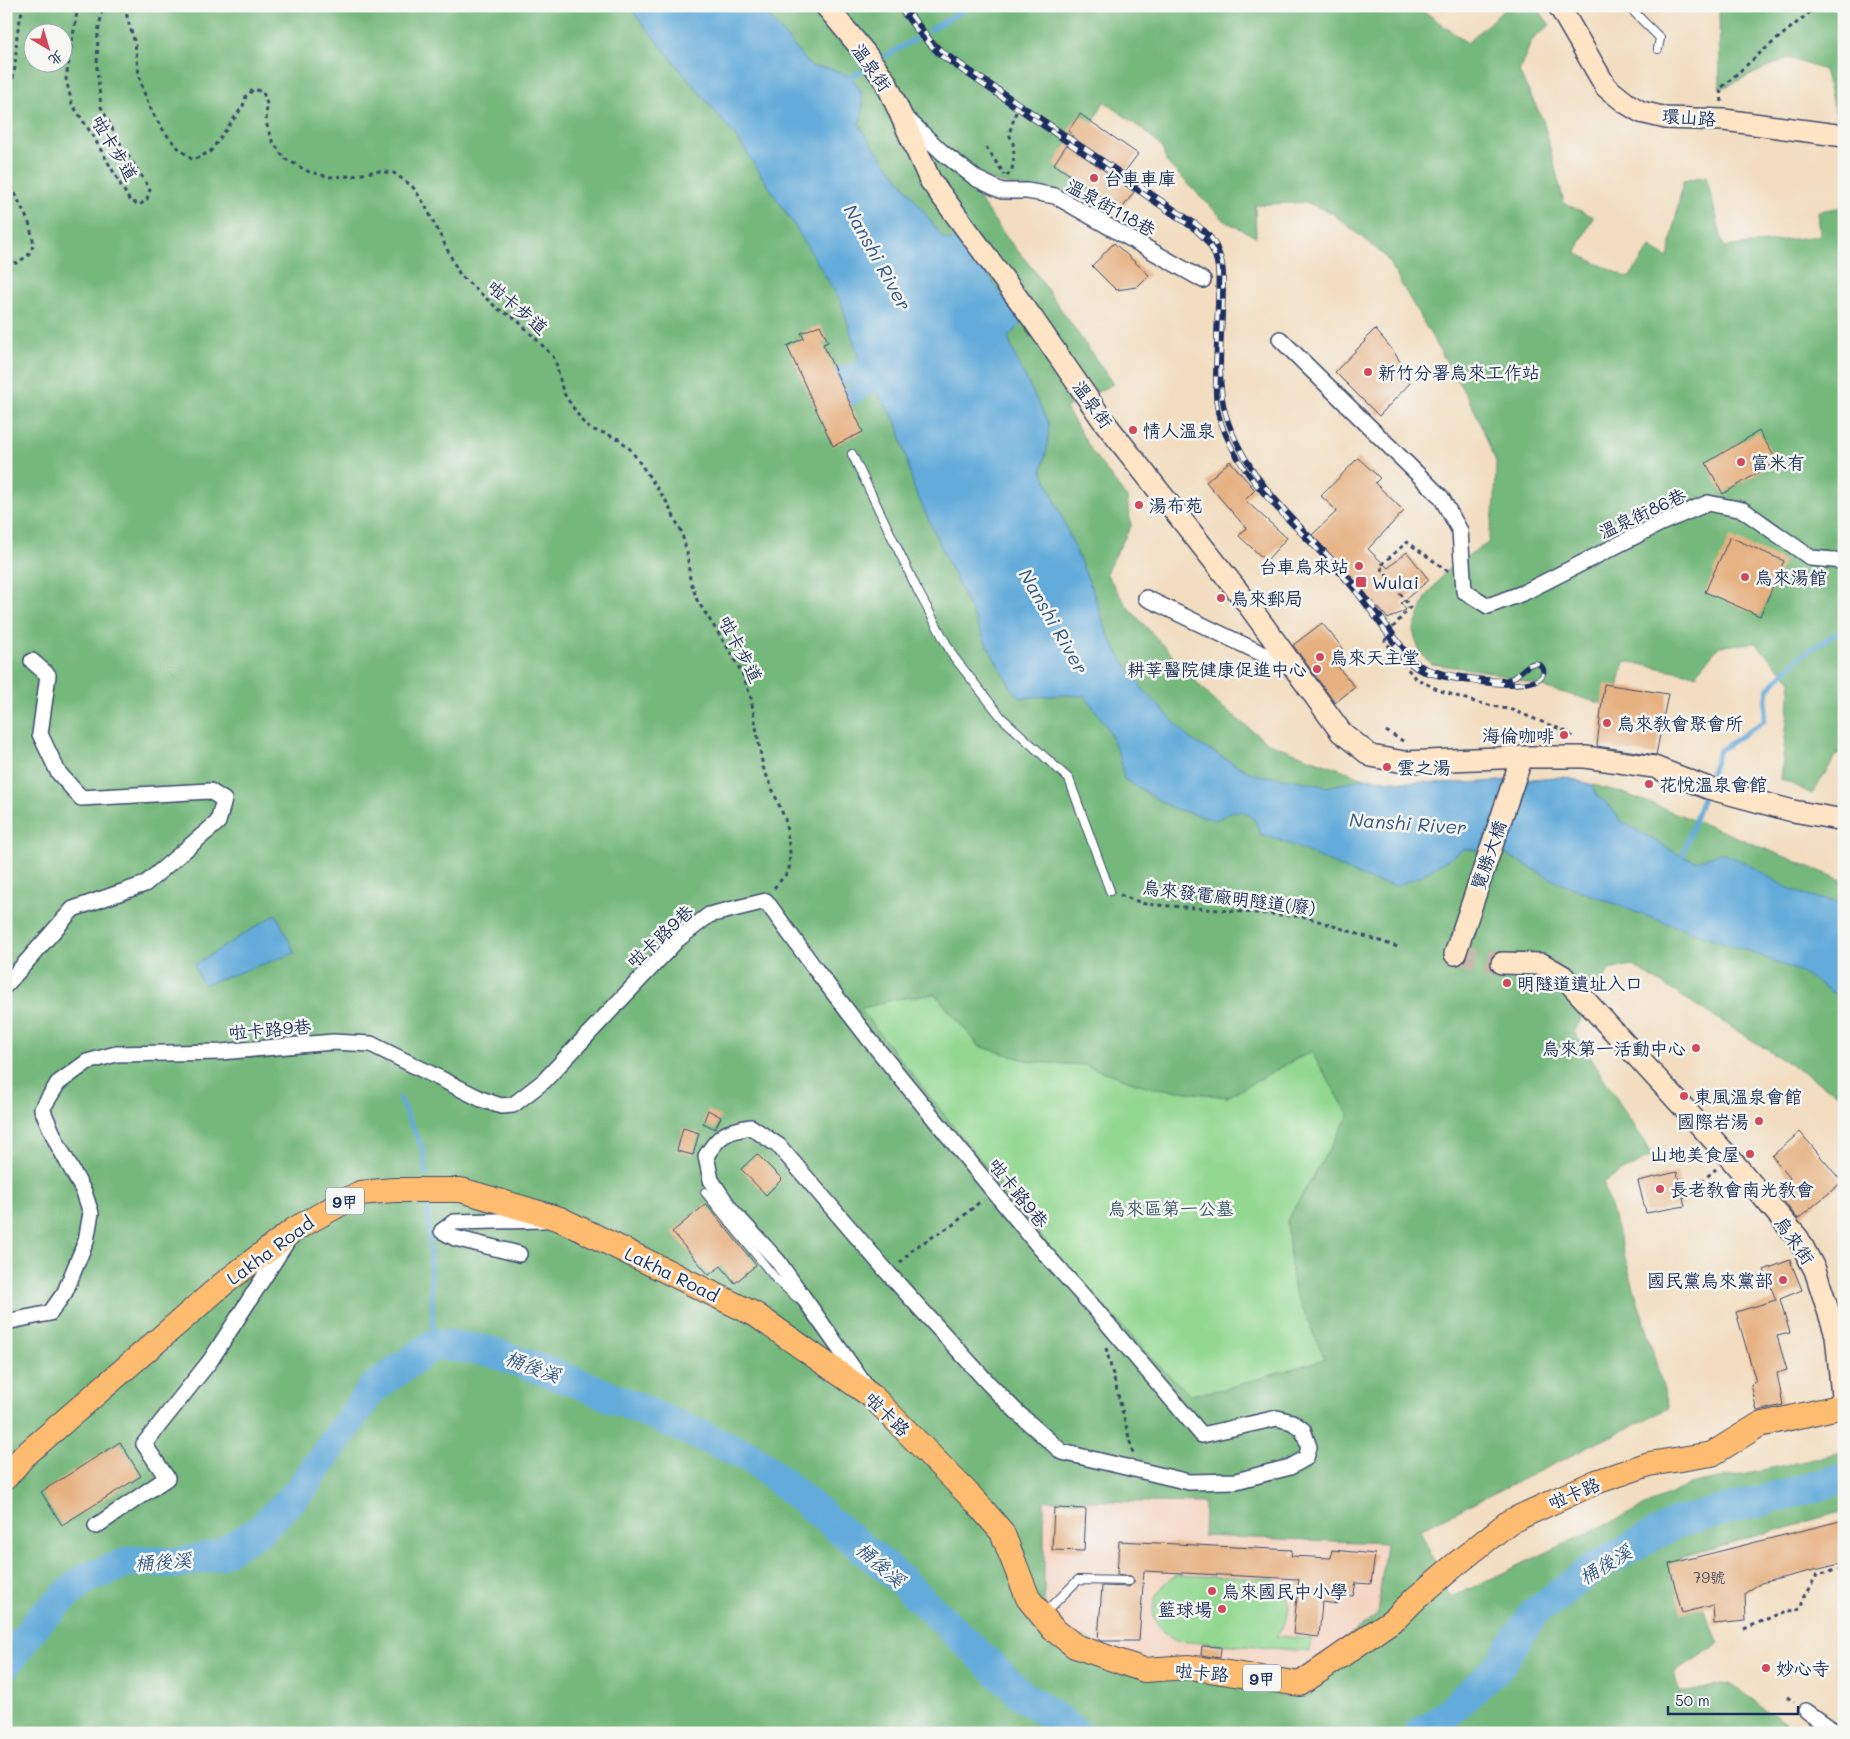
<svg xmlns="http://www.w3.org/2000/svg" width="1850" height="1739" font-family="Mali,'LXGW WenKai TC',sans-serif">
  <rect width="100%" height="100%" fill="#f6f6f2"/>
  <filter id="ink" filterUnits="userSpaceOnUse"><feTurbulence type="fractalNoise" baseFrequency=".02" numOctaves="2"/><feDisplacementMap in="SourceGraphic" scale="10" xChannelSelector="R" yChannelSelector="G"/><feConvolveMatrix kernelMatrix="1 2 1 2 8 2 1 2 1" color-interpolation-filters="sRGB"/></filter>
  <filter id="wash" filterUnits="userSpaceOnUse"><feTurbulence type="fractalNoise" baseFrequency=".0096" numOctaves="4" result="noise"/><feDisplacementMap in="SourceGraphic" scale="20" xChannelSelector="R" yChannelSelector="G"/><feGaussianBlur stdDeviation="1.12" result="paint"/><feColorMatrix in="noise" values="0 0 0 0 0 0 0 0 0 0 0 0 0 0 0 0 0 1.4 0 .05"/><feComposite in="paint" operator="in"/></filter>
  <g filter="url(#wash)">
    <rect width="100%" height="100%" fill="#f2ddc0"/>
    <path fill="#f4d3c0" d="M 1044,1499 L 1204,1503 L 1203,1536 L 1386,1543 L 1377,1615 L 1323,1656 L 1293,1671 L 1157,1663 L 1070,1632 L 1044,1604 Z"/>
    <path fill="#92d891" stroke="#568478" d="M 935,994 L 979,1046 L 1032,1062 L 1084,1065 L 1148,1087 L 1227,1097 L 1311,1051 L 1349,1115 L 1287,1221 L 1293,1287 L 1325,1359 L 1225,1389 L 1190,1395 L 1153,1360 L 1048,1245 L 860,1009 L 895,999 Z
      M 1176,1575 L 1274,1579 C 1294,1599 1293,1614 1276,1636 L 1312,1639 L 1310,1651 L 1176,1641 C 1144,1624 1147,1594 1176,1575 Z"/>
    <path fill="#75b87b" stroke="#48746c" fill-rule="evenodd" d="M 6,6 L 1417,6 L 1467,43 L 1508,6 L 1536,6 L 1550,25 L 1532,40 L 1519,72 L 1543,120 L 1564,203 L 1593,217 L 1575,253 L 1629,278 L 1650,247 L 1668,258 L 1683,181 L 1706,176 L 1724,247 L 1820,236 L 1818,211 L 1844,207 L 1844,755 L 1838,753 L 1812,794 L 1781,779 L 1791,680 L 1755,643 L 1719,646 L 1696,675 L 1624,661 L 1614,707 L 1490,672 L 1432,664 L 1420,653 L 1413,631 L 1426,597 L 1446,571 L 1488,543 L 1495,501 L 1496,462 L 1475,411 L 1385,256 L 1332,213 L 1306,202 L 1255,205 L 1256,237 L 1225,221 L 1167,163 L 1162,148 L 1147,133 L 1104,101 L 1093,123 L 1090,163 L 1093,194 L 1026,188 L 997,182 L 955,166 L 1007,238 L 1033,269 L 1113,384 L 1066,408 L 1093,453 L 1127,498 L 1131,526 L 1106,573 L 1126,605 L 1214,701 L 1268,743 L 1365,778 L 1402,782 L 1468,783 L 1564,777 L 1623,793 L 1712,827 L 1844,881 L 1844,1098 L 1632,965 L 1609,970 L 1574,1032 L 1653,1155 L 1603,1182 L 1669,1408 L 1420,1529 L 1450,1598 L 1689,1485 L 1844,1453 L 1844,1511 L 1681,1557 L 1719,1643 L 1674,1673 L 1679,1692 L 1731,1684 L 1798,1733 L 6,1733 ZM 32,32 L 62,32 L 62,62 L 32,62 ZM 935,994 L 979,1046 L 1032,1062 L 1084,1065 L 1148,1087 L 1227,1097 L 1311,1051 L 1349,1115 L 1287,1221 L 1293,1287 L 1325,1359 L 1225,1389 L 1190,1395 L 1153,1360 L 1048,1245 L 860,1009 L 895,999 ZM 1044,1500 L 1204,1503 L 1203,1536 L 1386,1543 L 1377,1615 L 1323,1656 L 1293,1671 L 1142,1664 L 1070,1632 L 1044,1604 Z
      M 1719,6 L 1844,6 L 1844,144 L 1824,70 L 1788,58 L 1720,89 Z"/>
    <path fill="#63abda" stroke="#3f6d9c" d="M 628,6 L 760,6 L 811,67 C 847,67 873,85 859,124 L 872,145 L 902,182 L 944,239 L 964,242 L 1022,323 L 1008,338 L 1017,361 L 1049,424 L 1047,448 L 1042,470 L 1093,591 L 1107,632 L 1118,653 L 1143,689 L 1191,740 L 1253,774 L 1295,780 L 1328,787 L 1365,778 L 1402,782 L 1468,783 L 1564,777 L 1592,785 L 1598,797 L 1610,806 L 1621,821 L 1681,856 L 1696,861 L 1721,853 L 1744,862 L 1786,887 L 1810,897 L 1844,903 L 1844,1000 L 1803,973 L 1749,951 L 1643,915 L 1555,881 L 1504,853 L 1464,849 L 1421,876 L 1396,886 L 1369,880 L 1290,844 L 1260,834 C 1256,819 1248,808 1230,812 C 1226,813 1221,818 1216,820 L 1172,808 L 1124,779 L 1120,757 L 1106,725 L 1085,696 L 1064,695 L 1021,698 L 1013,691 L 988,647 L 957,582 L 914,488 L 897,423 L 863,372 L 841,302 L 796,228 L 739,141 Z
      M 276,914 L 295,953 L 203,985 L 194,965 Z"/>
    <g fill="none" stroke-linecap="round" stroke-linejoin="round">
      <path stroke="#63abda" stroke-width="5" d="M 930,30 L 970,6
        M 881,59 L 915,39
        M 846,80 L 865,69
        M 1708,782 L 1720,750 L 1764,721 L 1768,689 L 1798,658 L 1844,628
        M 1680,862 L 1705,792
        M 399,1098 L 424,1152 L 426,1175
        M 428,1206 L 434,1344"/>
      <path stroke="#63abda" stroke-width="19" d="M 822,383 L 885,362
        M 832,408 L 891,371"/>
      <path stroke="#63abda" stroke-width="31" d="M 6,1664 L 38,1621 L 84,1579 L 132,1561 L 178,1563 L 218,1555 L 259,1531 L 300,1490 L 372,1389 L 434,1344 L 489,1351 L 581,1384 L 751,1457 L 893,1573 L 1022,1695 L 1076,1733
        M 1419,1733 L 1433,1726 L 1499,1666 L 1533,1614 L 1593,1568 L 1679,1522 L 1844,1479"/>
    </g>
    <g id="blocks">
      <path fill="#e6b080" d="M 1080,114 L 1138,154 L 1118,181 L 1134,192 L 1121,210 L 1054,164 L 1073,135 L 1068,131 Z
        M 1114,243 L 1149,275 L 1137,287 L 1116,290 L 1092,266 Z
        M 820,325 L 828,342 L 823,344 L 863,432 L 833,446 L 787,346 L 804,338 L 801,333 Z
        M 1375,329 L 1392,349 L 1404,368 L 1399,373 L 1410,383 L 1379,416 L 1335,372 L 1365,341 L 1364,340 Z
        M 1759,431 L 1777,461 L 1723,494 L 1706,463 Z
        M 1358,458 L 1380,478 L 1375,483 L 1404,511 L 1368,549 L 1388,568 L 1407,552 L 1429,580 L 1401,603 L 1406,610 L 1388,619 L 1378,607 L 1375,607 L 1356,582 L 1312,535 L 1337,511 L 1321,496 Z
        M 1230,461 L 1255,490 L 1245,500 L 1287,538 L 1266,561 L 1239,536 L 1246,528 L 1206,482 Z
        M 1730,537 L 1784,561 L 1760,616 L 1705,592 Z
        M 1322,623 L 1342,647 L 1339,668 L 1355,687 L 1335,703 L 1293,645 Z
        M 1604,684 L 1668,694 L 1656,755 L 1597,746 Z
        M 708,1110 L 721,1117 L 715,1129 L 703,1123 Z
        M 683,1128 L 699,1133 L 693,1155 L 677,1151 Z
        M 1800,1132 L 1842,1182 L 1798,1219 L 1775,1191 L 1790,1178 L 1772,1156 Z
        M 757,1154 L 782,1179 L 766,1195 L 741,1169 Z
        M 1677,1172 L 1685,1206 L 1646,1213 L 1638,1181 Z
        M 706,1204 L 756,1265 L 735,1283 L 721,1266 L 709,1275 L 672,1232 Z
        M 1790,1260 L 1802,1290 L 1780,1299 L 1790,1333 L 1777,1336 L 1787,1370 L 1777,1373 L 1783,1405 L 1757,1411 L 1751,1384 L 1756,1382 L 1736,1312 L 1776,1300 L 1764,1270 Z
        M 120,1442 L 141,1476 L 62,1525 L 41,1492 Z
        M 1054,1508 L 1086,1509 L 1084,1551 L 1052,1550 Z
        M 1844,1520 L 1844,1563 L 1761,1583 L 1745,1593 L 1746,1621 L 1714,1624 L 1713,1605 L 1682,1613 L 1669,1564 Z
        M 1119,1541 L 1292,1550 L 1291,1556 L 1331,1558 L 1332,1550 L 1375,1554 L 1371,1584 L 1356,1583 L 1353,1596 L 1339,1595 L 1338,1604 L 1322,1602 L 1319,1637 L 1293,1634 L 1299,1579 L 1144,1571 L 1139,1641 L 1101,1641 L 1098,1639 L 1102,1586 L 1129,1587 L 1135,1582 L 1131,1576 L 1117,1575 Z
        M 1202,1646 L 1221,1647 L 1220,1658 L 1201,1655 Z"/>
    </g>
  </g>
  <g filter="url(#ink)">
    <use href="#blocks" fill-opacity="0" stroke="#3b496d" stroke-width="1"/>
    <g fill="none" stroke-linecap="round" stroke-linejoin="round">
      <path stroke="#c7baac" stroke-width="21" stroke-dasharray="21 11" stroke-linecap="butt" d="M 1455,954 L 1502,963"/>
      <g stroke="#3b496d" stroke-width="10">
        <path id="lane" d="M 1628,6 L 1660,38 L 1658,49
          M 852,454 L 918,591 L 953,656 L 1002,718 L 1069,779 L 1110,891
          M 705,1192 L 776,1279 L 796,1297
          M 1044,1614 L 1078,1580 L 1129,1581"/>
      </g>
      <g stroke="#3b496d" stroke-width="18">
        <path id="street" d="M 906,118 L 943,153 L 977,179 L 1002,191 L 1027,191 L 1055,196 L 1203,280
          M 1280,339 L 1441,497 L 1460,531 L 1464,591 L 1488,606 L 1523,593 L 1661,523 L 1708,503 L 1743,510 L 1811,558 L 1844,561
          M 1146,598 L 1269,657 L 1289,659
          M 6,985 L 73,909 L 145,884 L 218,822 L 224,800 L 210,791 L 81,798 L 58,772 L 40,734 L 48,675 L 32,661
          M 519,1254 L 455,1238 L 442,1231 L 454,1222 L 544,1220
          M 6,1322 L 50,1313 L 65,1292 L 86,1241 L 91,1213 L 84,1192 L 57,1143 L 42,1109 L 58,1083 L 87,1062 L 116,1054 L 221,1052 L 333,1042 L 371,1044 L 481,1099 L 501,1106 L 513,1105 L 544,1081 L 677,940 L 709,915 L 766,901 L 816,970 L 869,1039 L 1041,1249 L 1096,1310 L 1202,1435 L 1277,1418 L 1292,1422 L 1303,1430 L 1309,1447 L 1306,1458 L 1290,1467 L 1236,1481 L 1189,1482 L 1062,1452 L 1020,1415 L 989,1384 L 889,1274 L 779,1146 L 751,1127 C 726,1131 719,1135 706,1156 L 711,1180 L 731,1210 L 777,1260 L 865,1385
          M 96,1526 L 167,1478 L 144,1444 L 210,1361 L 286,1243
          M 1806,1711 L 1837,1733"/>
      </g>
      <g stroke="#3b496d" stroke-width="24">
        <path id="secondary" d="M 826,6 L 865,53 L 886,82 L 930,180 L 1033,319 L 1102,419 L 1244,599 L 1341,732 L 1371,756 L 1404,762 L 1522,757 L 1585,757 L 1654,767 L 1708,788 L 1793,811 L 1844,820
          M 1559,6 L 1606,87 L 1626,103 L 1641,112 L 1666,118 L 1724,120 L 1844,136
          M 1455,954 L 1522,757
          M 1502,963 L 1542,964 L 1563,976 L 1729,1157 L 1798,1238 L 1815,1270 L 1836,1335 L 1843,1406"/>
      </g>
      <g stroke="#3b496d" stroke-width="26">
        <path id="primary" d="M 6,1477 L 24,1456 L 223,1284 L 295,1229 L 360,1193 L 394,1190 L 461,1190 L 560,1219 L 756,1315 L 873,1397 L 976,1502 L 1002,1532 L 1028,1598 L 1053,1629 L 1075,1646 L 1144,1670 L 1189,1667 L 1300,1684 L 1397,1617 L 1415,1599 L 1455,1565 L 1509,1522 L 1596,1482 L 1649,1464 L 1712,1454 L 1759,1425 L 1843,1406 L 1844,1410"/>
      </g>
      <path stroke="#3b496d" stroke-width="3" stroke-dasharray="4 4" stroke-linecap="butt" d="M 78,6 L 66,79 L 72,104 L 93,136 L 130,201 L 140,205 L 147,199 L 150,189 L 118,140 L 101,107 L 97,68 L 98,33 L 103,6
        M 126,6 C 126,20 132,31 135,44 C 137,55 137,67 140,78 C 147,109 166,141 193,160 L 210,152 L 243,106 L 246,96 L 254,89 L 263,92 L 267,104 L 266,122 L 271,139 L 284,158 L 307,171 L 329,177 L 353,176 L 376,171 L 394,173 L 412,186 L 424,203 L 460,275 L 498,309 L 516,319 L 546,349 L 555,359 L 563,392 L 582,421 L 590,429 L 604,433 L 619,439 L 631,450 L 666,501 L 681,531 L 687,552 L 690,579 L 697,600 L 731,653 L 743,675 L 751,698 L 763,767 L 785,819 L 790,852 L 789,871 L 774,888
        M 1722,102 L 1720,89 L 1759,54 L 1810,12 L 1811,6
        M 986,147 L 1005,175
        M 1007,176 L 1012,170 L 1014,156 L 1013,143 L 1009,134 L 1016,112
        M 6,261 L 16,263 L 28,256 L 34,244 L 29,223 L 11,185 L 8,154 L 7,109 L 15,67 L 17,34 L 23,6
        M 1448,571 L 1407,542 L 1380,566 L 1410,607 L 1390,631 L 1385,641 L 1415,678 L 1441,691 L 1475,702 L 1512,710 L 1565,731 L 1573,737
        M 1386,731 L 1403,741
        M 1120,895 L 1145,904 L 1306,917 L 1401,948
        M 1683,1197 L 1716,1169
        M 900,1263 L 914,1248 L 954,1224 L 981,1201
        M 1106,1348 L 1133,1453
        M 1744,1629 L 1783,1612 L 1801,1609 L 1803,1598 L 1817,1575 L 1844,1568
        M 1787,1697 L 1794,1702"/>
      <use href="#lane" stroke="#fff" stroke-width="8"/>
      <use href="#street" stroke="#fff" stroke-width="15"/>
      <use href="#secondary" stroke="#ffe4c6" stroke-width="21"/>
      <use href="#primary" stroke="#febc71" stroke-width="24"/>
      <g stroke="#1b2f5e" stroke-width="5.5">
        <path id="rail" d="M 898,6 L 918,32 L 941,56 L 1193,228 C 1201,235 1210,243 1214,254 C 1220,267 1218,284 1218,299 C 1217,320 1217,342 1216,363 C 1216,380 1214,399 1219,416 C 1240,488 1307,532 1353,588 C 1371,610 1387,635 1405,658 C 1409,663 1414,667 1419,670 C 1436,678 1536,695 1543,674 C 1545,668 1541,665 1536,663 C 1524,664 1520,676 1510,679 C 1497,684 1442,674 1428,669 C 1420,667 1414,661 1409,656 C 1391,632 1374,605 1354,583 C 1308,531 1247,484 1226,415 C 1216,384 1222,332 1223,298 C 1223,283 1225,267 1219,253 C 1215,240 1206,231 1196,224 L 943,52 L 932,42 L 904,6"/>
      </g>
      <use href="#rail" stroke="#f6f6f2" stroke-width="4" stroke-dasharray="11" stroke-linecap="butt"/>
    </g>
  </g>
  <g fill="#d1495b" stroke="#f6f6f2" stroke-width="2">
    <circle cx="1094" cy="178" r="5"/>
    <circle cx="1368" cy="372" r="5"/>
    <circle cx="1133" cy="430" r="5"/>
    <circle cx="1741" cy="462" r="5"/>
    <circle cx="1139" cy="505" r="5"/>
    <circle cx="1359" cy="566" r="5"/>
    <circle cx="1745" cy="577" r="5"/>
    <rect x="1355" y="576" width="12" height="12" rx="2.5"/>
    <circle cx="1221" cy="598" r="5"/>
    <circle cx="1320" cy="657" r="5"/>
    <circle cx="1317" cy="669" r="5"/>
    <circle cx="1607" cy="723" r="5"/>
    <circle cx="1564" cy="735" r="5"/>
    <circle cx="1387" cy="767" r="5"/>
    <circle cx="1649" cy="784" r="5"/>
    <circle cx="1507" cy="983" r="5"/>
    <circle cx="1696" cy="1048" r="5"/>
    <circle cx="1684" cy="1096" r="5"/>
    <circle cx="1759" cy="1121" r="5"/>
    <circle cx="1750" cy="1154" r="5"/>
    <circle cx="1660" cy="1189" r="5"/>
    <circle cx="1783" cy="1280" r="5"/>
    <circle cx="1212" cy="1591" r="5"/>
    <circle cx="1222" cy="1609" r="5"/>
    <circle cx="1766" cy="1668" r="5"/>
  </g>
  <g text-anchor="middle" dominant-baseline="central" stroke-width="5" stroke-linejoin="round" paint-order="stroke">
    <g font-size="15" fill="#4e4f66">
      <text x="1709" y="1577">79號</text>
    </g>
    <g fill="#f6f6f2" stroke="#5d6b8a" stroke-width="1">
      <rect x="326" y="1187.5" width="38" height="27" rx="4"/>
      <rect x="1243" y="1664.5" width="38" height="27" rx="4"/>
    </g>
    <g font-size="16" font-weight="bold" fill="#1b2f5e">
      <text x="345" y="1201">9甲</text>
      <text x="1262" y="1678">9甲</text>
    </g>
    <g font-size="18" fill="#1b2f5e" stroke="#f6f6f2">
      <text transform="translate(872 67) rotate(55)">溫泉街</text>
      <text transform="translate(1689 117) rotate(4)">環山路</text>
      <text transform="translate(115 148) rotate(59)">啦卡步道</text>
      <text transform="translate(1111 207) rotate(29)">溫泉街118巷</text>
      <text transform="translate(518 307) rotate(40)">啦卡步道</text>
      <text transform="translate(1093 404) rotate(54)">溫泉街</text>
      <text transform="translate(1642 513) rotate(-25)">溫泉街86巷</text>
      <text transform="translate(741 649) rotate(62)">啦卡步道</text>
      <text transform="translate(1488 855) rotate(-71)">覽勝大橋</text>
      <text transform="translate(1229 897) rotate(7)">烏來發電廠明隧道(廢)</text>
      <text transform="translate(660 936) rotate(-43)">啦卡路9巷</text>
      <text transform="translate(270 1029) rotate(-5)">啦卡路9巷</text>
      <text transform="translate(1019 1193) rotate(51)">啦卡路9巷</text>
      <text transform="translate(1795 1240) rotate(55)">烏來街</text>
      <text transform="translate(270 1250) rotate(-36)">Lakha Road</text>
      <text transform="translate(672 1274) rotate(26)">Lakha Road</text>
      <text transform="translate(888 1414) rotate(44)">啦卡路</text>
      <text transform="translate(1574 1493) rotate(-23)">啦卡路</text>
      <text transform="translate(1202 1672) rotate(5)">啦卡路</text>
    </g>
    <g font-size="18" fill="#1b2f5e" stroke="#f6f6f2" text-anchor="start">
      <text x="1104" y="178">台車車庫</text>
      <text x="1378" y="372">新竹分署烏來工作站</text>
      <text x="1143" y="430">情人溫泉</text>
      <text x="1751" y="462">富米有</text>
      <text x="1149" y="505">湯布苑</text>
      <text x="1349" y="566" text-anchor="end">台車烏來站</text>
      <text x="1755" y="577">烏來湯館</text>
      <text x="1372" y="582">Wulai</text>
      <text x="1231" y="598">烏來郵局</text>
      <text x="1330" y="657">烏來天主堂</text>
      <text x="1307" y="669" text-anchor="end">耕莘醫院健康促進中心</text>
      <text x="1617" y="723">烏來教會聚會所</text>
      <text x="1554" y="735" text-anchor="end">海倫咖啡</text>
      <text x="1397" y="767">雲之湯</text>
      <text x="1659" y="784">花悅溫泉會館</text>
      <text x="1517" y="983">明隧道遺址入口</text>
      <text x="1686" y="1048" text-anchor="end">烏來第一活動中心</text>
      <text x="1694" y="1096">東風溫泉會館</text>
      <text x="1749" y="1121" text-anchor="end">國際岩湯</text>
      <text x="1740" y="1154" text-anchor="end">山地美食屋</text>
      <text x="1670" y="1189">長老教會南光教會</text>
      <text x="1773" y="1280" text-anchor="end">國民黨烏來黨部</text>
      <text x="1222" y="1591">烏來國民中小學</text>
      <text x="1212" y="1609" text-anchor="end">籃球場</text>
      <text x="1776" y="1668">妙心寺</text>
    </g>
    <g font-size="18" fill="#39596b" stroke="#f6f6f2">
      <text x="1171" y="1208">烏來區第一公墓</text>
    </g>
    <g font-size="19" font-style="italic" fill="#345a89" stroke="#f6f6f2">
      <text transform="translate(878 257) rotate(61)">Nanshi River</text>
      <text transform="translate(1054 621) rotate(60)">Nanshi River</text>
      <text transform="translate(1408 823) rotate(4)">Nanshi River</text>
      <text transform="translate(533 1366) rotate(20)">桶後溪</text>
      <text transform="translate(163 1561) rotate(-4)">桶後溪</text>
      <text transform="translate(881 1564) rotate(41)">桶後溪</text>
      <text transform="translate(1605 1564) rotate(-31)">桶後溪</text>
    </g>
  </g>
  <rect width="1850" height="1739" fill="none" stroke="#f6f6f2" stroke-width="25"/>
  <g transform="translate(48 48) rotate(142)"><circle r="24" fill="#f6f6f2" stroke="#9ea6b7"/>
  <path d="M0-4L9 19L0 12L-9 19Z" fill="#d1495b"/>
  <text y="-8" font-size="14" font-weight="bold" text-anchor="middle" fill="#1b2f5e">北</text>
  </g>
  <path d="M1668 1706v8h130v-8" fill="none" stroke="#1b2f5e" stroke-width="2.5"/>
  <text x="1675" y="1706" font-size="15" fill="#1b2f5e" stroke="#f6f6f2" stroke-width="4" paint-order="stroke">50 m</text>
</svg>
